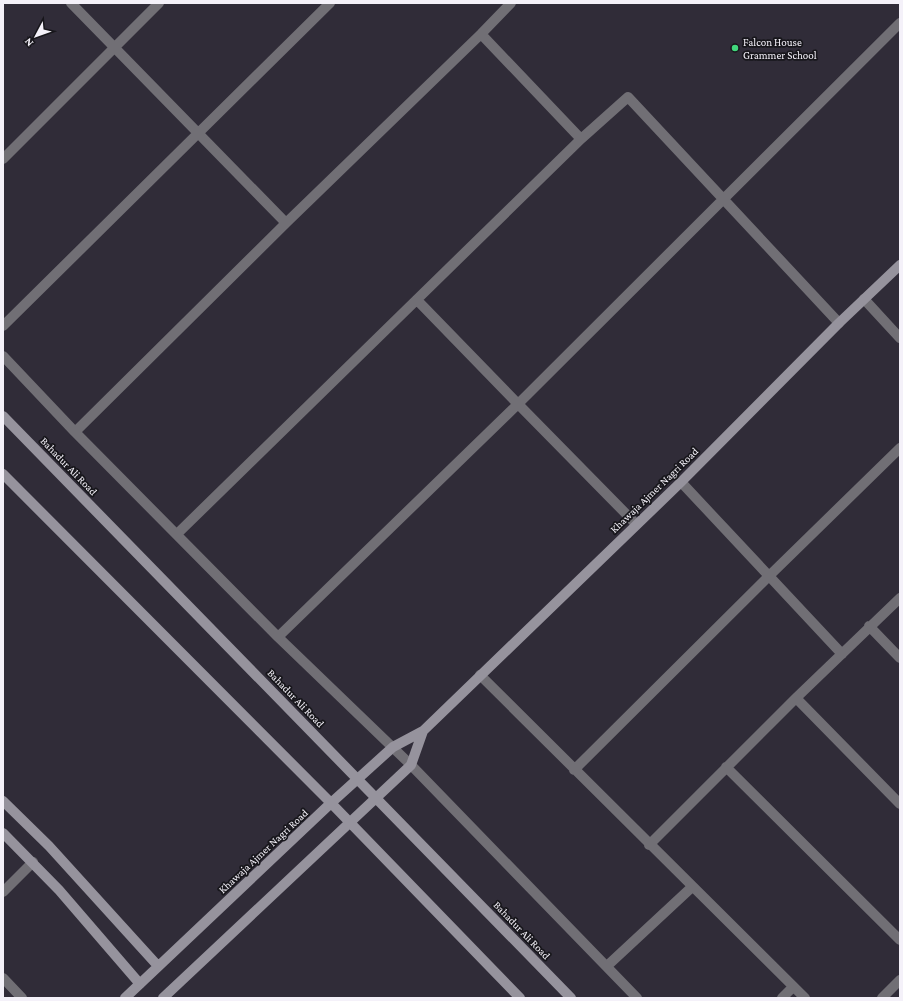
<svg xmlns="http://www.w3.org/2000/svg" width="903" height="1001" font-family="'Crimson Pro',serif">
  <rect width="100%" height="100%" fill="#302c38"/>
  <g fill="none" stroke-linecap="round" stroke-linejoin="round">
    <path stroke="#716f75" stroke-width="10" d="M 71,3 L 286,223
      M 481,34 L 581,139
      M 3,159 L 159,3
      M 864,299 L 900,338
      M 417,300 L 518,404 L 636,524
      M 3,326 L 330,3
      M 3,356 L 75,432 L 278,637 L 411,765 L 637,998
      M 75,432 L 286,223 L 481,34 L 511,3
      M 681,482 L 842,654
      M 177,534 L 581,139 L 628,97 L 839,323
      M 869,626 L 900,658
      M 278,637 L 518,404 L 900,23
      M 480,675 L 805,998
      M 796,698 L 900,804
      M 726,767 L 900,940
      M 574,770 L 769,576 L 900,448
      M 649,845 L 796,698 L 900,598
      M 3,892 L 33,862
      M 607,966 L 692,887
      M 3,978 L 22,998
      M 782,998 L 793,987
      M 882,998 L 900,980"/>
    <path stroke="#96939d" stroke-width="10" d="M 3,416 L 571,998
      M 3,474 L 331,803 L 520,998
      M 3,801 L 49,846 L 158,966
      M 3,833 L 59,890 L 140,984
      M 125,998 L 331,803 L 393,747 L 423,731
      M 163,998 L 411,765 L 423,731 L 681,482 L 839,323 L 900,265"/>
  </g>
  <circle fill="#41d77c" stroke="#17161b" stroke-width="1.5" cx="735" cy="48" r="4"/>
  <g text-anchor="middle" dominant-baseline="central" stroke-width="3.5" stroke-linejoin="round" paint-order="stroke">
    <g font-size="11" fill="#f4f1f9" stroke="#17161b" text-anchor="start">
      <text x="743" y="42">Falcon House<tspan x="743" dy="13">Grammer School</tspan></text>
    </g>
    <g font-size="11" fill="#f4f1f9" stroke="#17161b">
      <text transform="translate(69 466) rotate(46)">Bahadur Ali Road</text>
      <text transform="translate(654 490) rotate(-44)">Khawaja Ajmer Nagri Road</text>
      <text transform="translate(296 698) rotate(46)">Bahadur Ali Road</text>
      <text transform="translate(263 851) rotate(-43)">Khawaja Ajmer Nagri Road</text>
      <text transform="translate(522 930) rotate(46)">Bahadur Ali Road</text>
    </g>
  </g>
  <rect width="903" height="1001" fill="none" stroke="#f4f1f9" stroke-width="8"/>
  <g transform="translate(36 36) rotate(229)" stroke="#17161b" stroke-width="3" paint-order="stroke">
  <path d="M0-3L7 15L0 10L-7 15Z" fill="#f4f1f9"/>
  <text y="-6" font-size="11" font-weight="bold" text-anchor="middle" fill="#f4f1f9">N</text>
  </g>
</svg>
